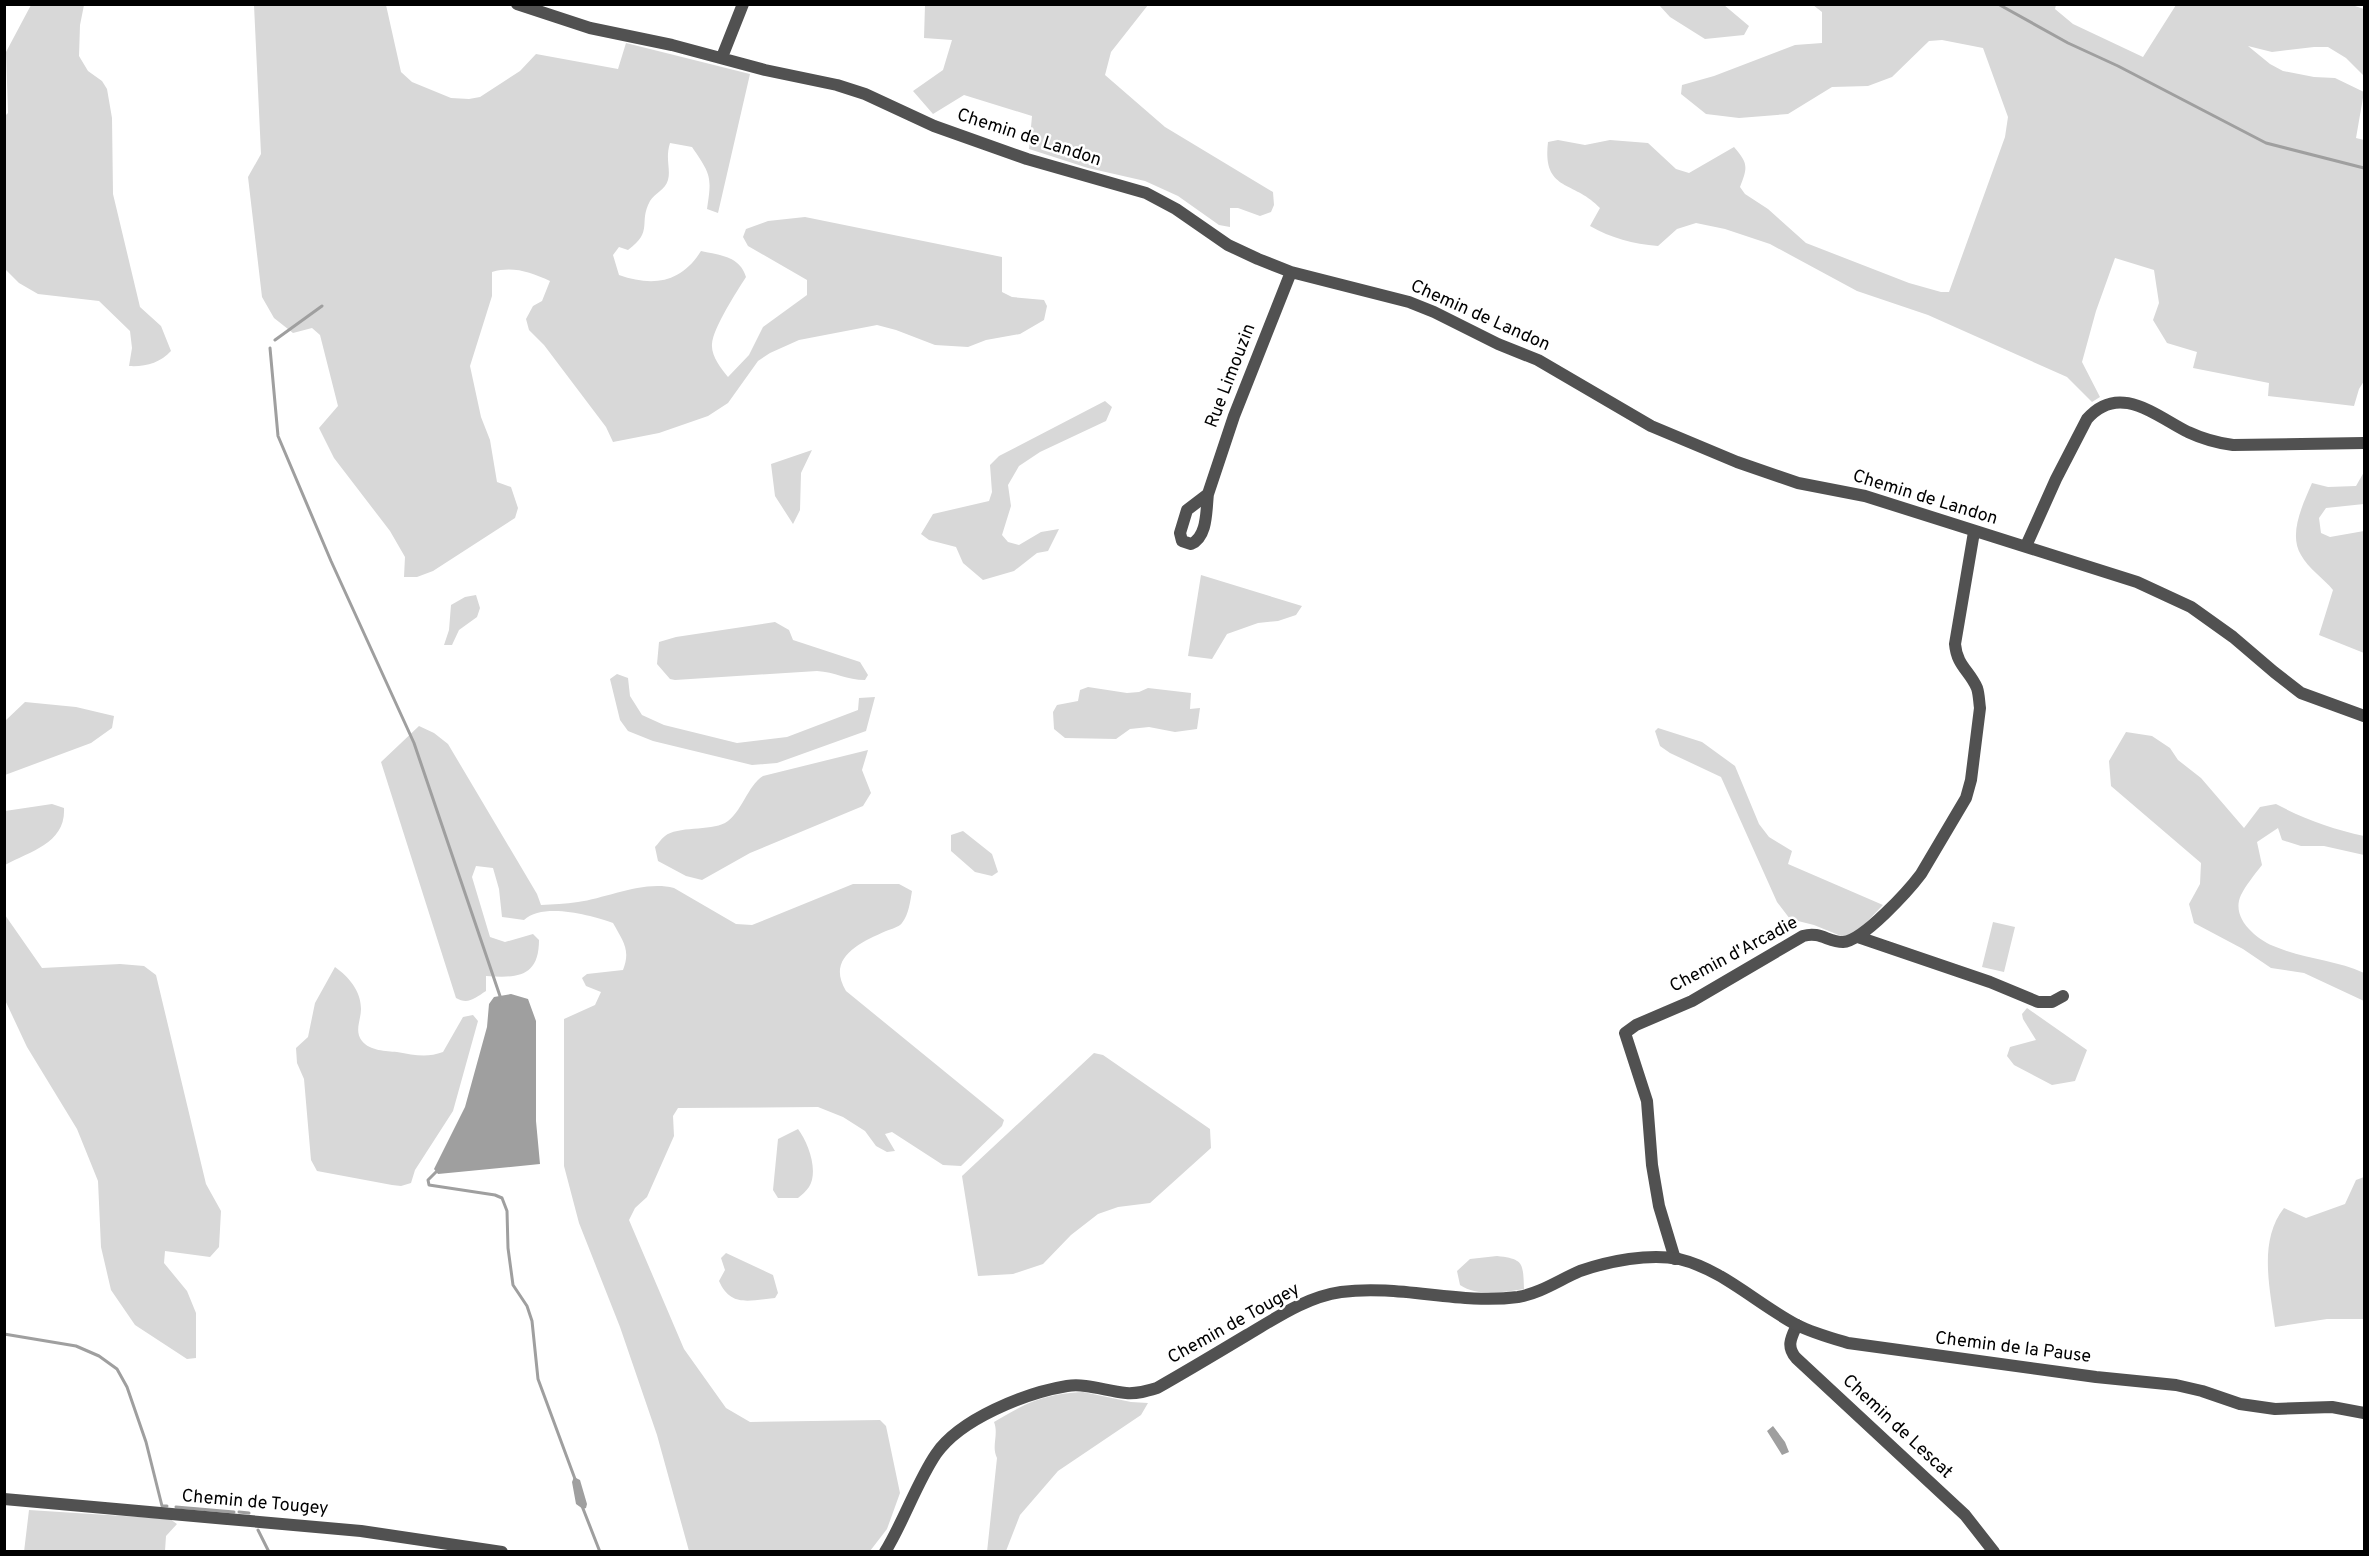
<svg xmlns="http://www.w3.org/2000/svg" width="2369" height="1556" font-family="Overpass,sans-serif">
  <rect width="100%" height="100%" fill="#fff"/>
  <path fill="#d8d8d8" d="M 31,5 L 84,5 L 80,25 L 79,56 L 88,71 L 102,81 L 107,89 L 112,118 L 113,194 L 140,307 L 161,326 L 171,351 C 160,363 145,367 129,366 L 132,348 L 130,331 L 99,301 L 38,294 L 19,283 L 5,269 L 4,117 L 8,113 L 6,52 Z
    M 254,5 L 386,5 L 401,72 L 412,82 L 451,98 L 469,99 L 480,97 L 520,71 L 536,54 L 618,69 L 626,43 L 750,74 L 718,213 L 707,209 C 712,176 711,175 692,147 L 670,143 C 665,159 671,169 668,180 C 665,190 655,193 650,201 C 638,223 654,231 628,250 L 619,247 L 613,255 L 619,275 C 653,287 681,283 701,251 C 719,255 740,256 746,277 C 737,291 713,328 712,344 C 711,356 721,368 728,377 L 749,355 L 763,327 L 807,295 L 807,280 L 748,246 L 743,237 L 746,229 L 768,221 L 805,217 L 1002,257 L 1002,292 L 1012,297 L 1044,300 L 1047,306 L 1044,320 L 1020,334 L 986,340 L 968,347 L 935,345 L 896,330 L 877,325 L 799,340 L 770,353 L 758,361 L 728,403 L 708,416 L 659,433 L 613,442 L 606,427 L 544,345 L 529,330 L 526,319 L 533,306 L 542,301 L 550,281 C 530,272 513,266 492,272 L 492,296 L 470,366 L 481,417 L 490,440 L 497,482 L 511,487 L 518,508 L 515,518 L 433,571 L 417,577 L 404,577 L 405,557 L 390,531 L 334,458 L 319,428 L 338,406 L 320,335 L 312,328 L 293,333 L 274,318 L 262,297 L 248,177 L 261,154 Z
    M 925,5 L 1148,5 L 1111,52 L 1105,75 L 1165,127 L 1273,192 L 1274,205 L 1271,212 L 1260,216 L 1238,208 L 1230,208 L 1230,227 L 1219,225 L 1178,196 L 1145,181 L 1088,168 L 1029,149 L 1032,116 L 964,95 L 933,114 L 913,91 L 943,70 L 952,40 L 924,38 Z
    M 1659,5 L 1724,5 L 1749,26 L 1744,35 L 1705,39 L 1670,17 Z
    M 1813,5 L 2056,5 L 2055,9 L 2073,24 L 2143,57 L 2176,5 L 2349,4 L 2364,9 L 2364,76 L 2346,58 L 2328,47 L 2314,47 L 2272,52 L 2248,46 L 2270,64 L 2283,71 L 2314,77 L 2335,78 L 2364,92 L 2356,138 L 2364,140 L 2364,381 L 2359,389 L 2354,406 L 2268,396 L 2269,383 L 2193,368 L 2197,352 L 2167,343 L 2153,320 L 2159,303 L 2154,270 L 2115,258 L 2096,311 L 2082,362 L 2100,397 L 2092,402 L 2067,377 L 1928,315 L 1857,291 L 1770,244 L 1725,229 L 1696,223 L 1677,229 L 1658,246 C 1633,244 1611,238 1590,226 L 1600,208 C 1574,180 1542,192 1548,142 L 1558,140 L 1585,145 L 1610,140 L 1648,143 L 1676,169 L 1689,173 L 1734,147 C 1748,163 1748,167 1740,187 L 1745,194 L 1768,209 L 1806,243 L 1909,283 L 1941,292 L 1949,292 L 2005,137 L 2008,117 L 1983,48 L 1942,40 L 1929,41 L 1892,77 L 1868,86 L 1832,87 L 1788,114 L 1739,118 L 1706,114 L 1681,94 L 1682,85 L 1714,76 L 1795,45 L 1822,43 L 1822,12 Z
    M 1105,401 L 1112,407 L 1106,421 L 1040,452 L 1019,466 L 1008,485 L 1011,506 L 1002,535 L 1008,542 L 1019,545 L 1041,532 L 1059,529 L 1048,551 L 1037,553 L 1014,571 L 983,580 L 963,563 L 956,547 L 929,540 L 921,534 L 933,514 L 989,501 L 992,492 L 990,465 L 999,456 Z
    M 812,450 L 801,473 L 800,510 L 793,524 L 775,496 L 771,464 Z
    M 2364,472 L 2364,504 L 2326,508 L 2319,518 L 2321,533 L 2330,537 L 2364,531 L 2364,653 L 2319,635 L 2333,590 C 2324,579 2308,568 2301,555 C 2288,534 2303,504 2312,483 L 2328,487 L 2356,486 Z
    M 1201,575 L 1302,606 L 1296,615 L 1278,621 L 1258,623 L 1227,634 L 1212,659 L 1188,656 Z
    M 476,595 L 480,608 L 477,617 L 459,630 L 452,645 L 444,645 L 449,630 L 451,605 L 465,597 Z
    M 775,622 L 789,630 L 793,640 L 860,662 L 868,675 L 865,680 C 847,680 835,672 817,671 L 675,680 L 670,679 L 657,664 L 659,642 L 676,637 Z
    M 617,674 L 628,678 L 630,696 L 642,715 L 664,725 L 737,743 L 787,737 L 858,710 L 859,698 L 875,697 L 866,731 L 777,763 L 752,765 L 653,741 L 628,731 L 620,720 L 610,679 Z
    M 1088,687 L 1127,693 L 1139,692 L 1148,688 L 1191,693 L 1190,709 L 1200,708 L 1197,729 L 1175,732 L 1149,727 L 1130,729 L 1116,739 L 1065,738 L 1054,729 L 1053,712 L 1057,705 L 1078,701 L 1080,690 Z
    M 25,702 L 76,707 L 114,716 L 112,728 L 91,743 L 5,775 L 5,721 Z
    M 419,726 L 434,733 L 448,744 L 537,894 L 541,905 C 553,904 565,904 578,902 C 607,898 644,880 674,888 L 736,924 L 752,925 L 853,884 L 899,884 L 912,891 C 910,902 909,914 902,923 C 899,927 891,929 886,931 C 859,943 826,958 846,991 L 1004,1120 L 1002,1126 L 961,1166 L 943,1165 L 892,1132 L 885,1134 L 895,1151 L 887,1152 L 876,1146 L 865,1131 L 843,1117 L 818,1107 L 678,1108 L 673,1116 L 674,1136 L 647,1197 L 635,1208 L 629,1220 L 684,1349 L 726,1408 L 750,1422 L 880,1420 L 886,1426 L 900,1493 L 887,1529 L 870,1551 L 689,1551 L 657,1435 L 620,1327 L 579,1223 L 564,1166 L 564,1019 L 595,1005 L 601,992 L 586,986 L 582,978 L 587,974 L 623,970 C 631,950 623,941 613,923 C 591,915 543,902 524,920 L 502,917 L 499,889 L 493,868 L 476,866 L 472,877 L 490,937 L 505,942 L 533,934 L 539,940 C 539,978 516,978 486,976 L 486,991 C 475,998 468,1005 456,998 L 381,762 Z
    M 1658,728 L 1702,742 L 1735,766 L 1759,824 L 1769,837 L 1792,851 L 1788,864 L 1883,905 L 1857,932 L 1846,938 L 1814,925 L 1790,919 L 1777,902 L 1721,777 L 1670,753 L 1660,746 L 1655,731 Z
    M 2126,732 L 2152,736 L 2170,748 L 2178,760 L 2201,778 L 2244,828 L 2260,807 L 2276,804 C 2304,819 2333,829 2364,836 L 2364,855 L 2324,846 L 2301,846 L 2282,840 L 2278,828 L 2257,842 L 2262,865 C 2255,874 2246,885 2241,895 C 2230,918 2257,940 2276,947 C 2304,959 2336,960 2364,973 L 2364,1001 L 2304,973 L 2271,968 L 2243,949 L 2194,923 L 2189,904 L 2200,884 L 2201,863 L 2111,786 L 2109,761 Z
    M 868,750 L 862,770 L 871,793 L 863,806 L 750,853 L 702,880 L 686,876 L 658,861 L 655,847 C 658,844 661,839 665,836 C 677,826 710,831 725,823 C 742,813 747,786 763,776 Z
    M 52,804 L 64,808 C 66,843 31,851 5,865 L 5,873 L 5,811 Z
    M 963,831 L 992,854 L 998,872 L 992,876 L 975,872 L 951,851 L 951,835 Z
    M 5,915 L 42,968 L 120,964 L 144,966 L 156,975 L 206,1184 L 221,1211 L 219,1247 L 210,1257 L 165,1251 L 164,1263 L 187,1291 L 196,1313 L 196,1358 L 187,1359 L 135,1325 L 111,1290 L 101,1247 L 98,1181 L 77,1129 L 27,1047 L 5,1000 Z
    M 1993,922 L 2015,927 L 2004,972 L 1982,967 Z
    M 335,967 C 349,977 361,991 361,1009 C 361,1020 354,1031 362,1041 C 370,1051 386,1051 397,1052 C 414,1055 427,1058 443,1052 L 463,1017 L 473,1015 L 478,1021 L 453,1111 L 415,1170 L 411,1183 L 401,1186 L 392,1185 L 317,1171 L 311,1160 L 304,1079 L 297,1063 L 296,1048 L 308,1037 L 315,1003 Z
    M 2027,1008 L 2087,1050 L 2075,1081 L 2052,1085 L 2014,1065 L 2007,1056 L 2010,1047 L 2036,1040 L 2023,1019 L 2022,1014 Z
    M 1094,1053 L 1103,1055 L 1210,1129 L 1211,1148 L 1150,1203 L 1118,1207 L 1098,1214 L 1071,1235 L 1043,1264 L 1013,1274 L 978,1276 L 962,1176 Z
    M 798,1129 C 808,1142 819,1171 809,1187 C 806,1191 802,1195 798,1198 L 778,1198 L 773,1190 L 778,1139 Z
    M 2364,1177 L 2364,1319 L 2327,1319 L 2275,1327 C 2270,1288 2258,1241 2284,1208 L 2306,1218 L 2345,1204 L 2356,1180 Z
    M 726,1253 L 773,1275 L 778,1293 L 775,1298 C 750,1300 731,1308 719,1281 L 725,1270 L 721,1258 Z
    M 1497,1256 C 1524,1259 1523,1263 1524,1289 C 1504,1292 1478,1297 1460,1285 L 1457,1271 L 1470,1259 Z
    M 1083,1392 L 1131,1402 L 1148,1403 L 1141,1415 L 1058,1471 L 1020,1515 L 1006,1551 L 987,1552 L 997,1458 C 991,1446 999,1435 994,1422 C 1027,1402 1045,1394 1083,1392 Z
    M 29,1510 L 170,1519 L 177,1524 L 166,1536 L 165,1551 L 24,1552 Z"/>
  <path fill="#9f9f9f" d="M 511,994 L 528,999 L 536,1021 L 536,1121 L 540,1164 L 438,1174 L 434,1169 L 465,1107 L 487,1027 L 489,1004 L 494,997 Z
    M 1773,1426 L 1785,1442 L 1789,1452 L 1782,1455 L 1767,1431 Z
    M 574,1477 L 580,1480 L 587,1504 L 586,1508 L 583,1509 L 576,1504 L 572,1482 Z"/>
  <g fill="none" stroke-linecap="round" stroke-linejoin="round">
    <path stroke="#9f9f9f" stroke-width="3" d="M 1998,4 L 2068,43 L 2118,66 L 2266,143 L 2364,168
      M 275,340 L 322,306
      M 270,348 L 278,436 L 331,561 L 414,743 L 501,999
      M 437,1171 L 428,1180 L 429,1185 L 495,1195 L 502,1198 L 507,1211 L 508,1248 L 513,1285 L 527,1306 L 532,1321 L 538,1379 L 575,1479
      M 4,1334 L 76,1346 L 99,1356 L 117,1369 L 127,1387 L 146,1442 L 162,1506 L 167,1506
      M 582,1506 L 600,1552
      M 176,1507 L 234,1512
      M 239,1512 L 249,1513
      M 258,1530 L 269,1552"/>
    <path stroke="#515151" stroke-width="12" d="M 517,4 L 590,28 L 672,45 L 765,70 L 837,85 L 865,94 L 934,126 L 1027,159 L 1146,193 L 1176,209 L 1228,245 L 1258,259 L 1291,272 L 1409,302 L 1434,312 L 1498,344 L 1538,360 L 1651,426 L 1737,462 L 1798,483 L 1865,496 L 2137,582 L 2191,607 L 2233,637 L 2274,672 L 2301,693 L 2364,716
      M 722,57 L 743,4
      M 1208,494 C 1206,509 1208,537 1191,544 L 1182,541 L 1180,533 L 1187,510 L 1208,494 L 1234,416 L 1291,272
      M 2026,546 L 2056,479 L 2087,419 C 2119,382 2156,416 2188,432 C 2203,439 2217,443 2233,445 L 2364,443
      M 1858,937 L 1990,982 L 2038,1002 L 2052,1002 L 2063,996
      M 1675,1259 L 1659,1206 L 1652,1165 L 1647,1101 L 1625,1033 L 1636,1025 L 1692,1001 L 1803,936 C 1820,931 1828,942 1843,942 C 1863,941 1909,890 1921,874 L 1966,798 L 1971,780 L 1980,708 C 1979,701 1979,694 1977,688 C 1969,670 1957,666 1955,644 L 1974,532
      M 1797,1325 C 1791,1338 1786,1346 1796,1358 L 1965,1515 L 1994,1552"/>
    <path stroke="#515151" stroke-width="12" d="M 4,1499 L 361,1531 L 502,1552
      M 885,1552 C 904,1521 917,1482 936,1454 C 960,1419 1025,1393 1067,1386 C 1086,1383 1106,1391 1126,1393 C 1137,1394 1147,1391 1157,1388 C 1187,1371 1217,1353 1247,1335 C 1276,1318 1306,1297 1341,1292 C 1400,1284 1459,1305 1518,1297 C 1541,1293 1559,1280 1580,1271 C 1609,1261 1649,1253 1679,1259 C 1722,1269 1757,1304 1797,1325 C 1813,1333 1831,1338 1848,1343 L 2096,1377 L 2176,1385 L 2202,1391 L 2240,1404 L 2275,1409 L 2332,1407 L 2364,1413"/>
  </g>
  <g text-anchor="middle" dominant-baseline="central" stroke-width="5" stroke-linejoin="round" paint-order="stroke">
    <g font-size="18" fill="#000" stroke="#fff">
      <text transform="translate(1029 138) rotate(18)">Chemin de Landon</text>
      <text transform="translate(1480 316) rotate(24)">Chemin de Landon</text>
      <text transform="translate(1231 376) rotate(-69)">Rue Limouzin</text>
      <text transform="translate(1925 498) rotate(17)">Chemin de Landon</text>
      <text transform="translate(1734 955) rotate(-28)">Chemin d'Arcadie</text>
      <text transform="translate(1234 1324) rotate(-29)">Chemin de Tougey</text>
      <text transform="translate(2013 1348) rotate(7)">Chemin de la Pause</text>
      <text transform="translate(1897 1427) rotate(43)">Chemin de Lescat</text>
      <text transform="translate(255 1503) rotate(5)">Chemin de Tougey</text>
    </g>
  </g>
  <rect width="2369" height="1556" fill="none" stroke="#000000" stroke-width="12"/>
</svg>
